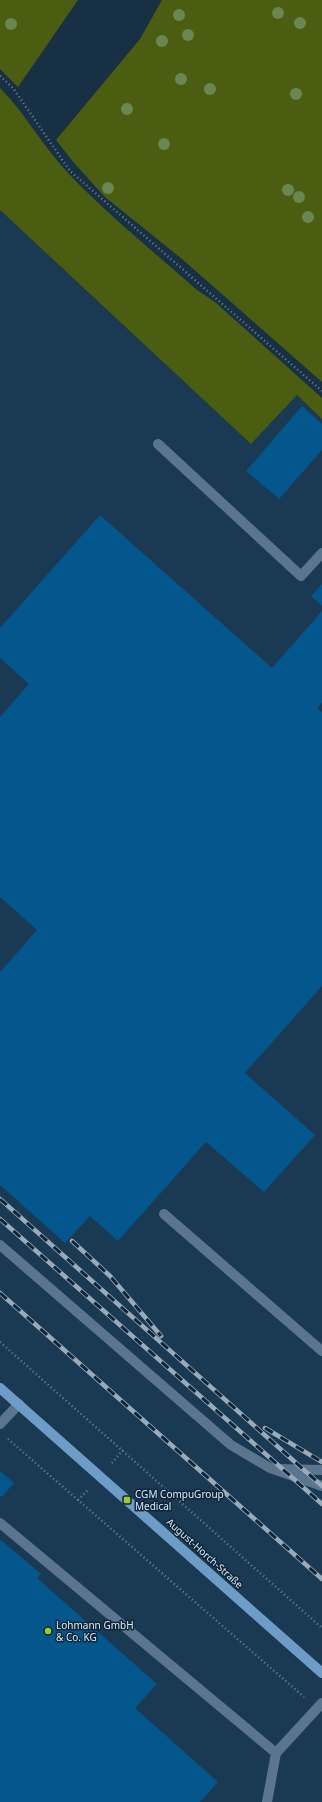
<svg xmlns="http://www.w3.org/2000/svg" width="322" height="1802" font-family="'Noto Sans',sans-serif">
  <rect width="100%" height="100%" fill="#173044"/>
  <path fill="#1a3952" d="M 0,210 L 251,444 L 297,395 L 322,419 L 322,1802 L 0,1802 Z"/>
  <path fill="#4b5d10" d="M 0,0 L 78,0 L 18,87 L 0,69 Z
    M 162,0 L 322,0 L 322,382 L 182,259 L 105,197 L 74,163 L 56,140 L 140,39 Z
    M 0,88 C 26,114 43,147 69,174 C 108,215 154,252 197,290 L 215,302 L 322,398 L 322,419 L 297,395 L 251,444 L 0,210 Z"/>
  <path fill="#03578c" d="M 302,406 L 322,424 L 322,450 L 279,499 L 246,471 Z
    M 100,515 L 272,668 L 322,611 L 322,703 L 317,708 L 322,712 L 322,986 L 245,1073 L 315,1135 L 264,1192 L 206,1142 L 118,1241 L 90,1216 L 65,1243 L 0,1185 L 0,972 L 37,930 L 0,897 L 0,717 L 29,684 L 0,658 L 0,628 Z
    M 322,584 L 322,606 L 311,596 Z
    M 0,1471 L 14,1483 L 2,1497 L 0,1496 Z
    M 1,1540 L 41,1574 L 37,1578 L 157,1684 L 135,1708 L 218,1782 L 200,1802 L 0,1802 L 0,1541 Z"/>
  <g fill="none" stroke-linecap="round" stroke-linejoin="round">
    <path stroke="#6f8395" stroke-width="2.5" stroke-dasharray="1 3" stroke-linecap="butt" d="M 0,76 L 13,88 L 70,171 L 322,391
      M 0,1342 L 322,1628
      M 8,1439 L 304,1697
      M 112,1463 L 123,1450
      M 78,1500 L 89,1489"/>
    <path stroke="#5a758d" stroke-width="10" d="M 158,444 L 301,576 L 322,553
      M 164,1214 L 322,1351
      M 0,1245 L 231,1445 L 270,1468 L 322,1486
      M 0,1424 L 19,1404
      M 278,1469 L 322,1470
      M 0,1523 L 276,1753
      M 267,1802 L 276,1753 L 322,1703"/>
    <path stroke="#6d9dc7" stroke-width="10" d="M 0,1388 L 322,1673"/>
    <g stroke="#99abbb" stroke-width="4.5">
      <path id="rail" d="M 0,1199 L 322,1486
        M 0,1219 L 322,1504
        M 72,1241 L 110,1276 L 161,1336
        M 0,1293 L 322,1579
        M 265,1428 L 322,1462"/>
    </g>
    <use href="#rail" stroke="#0d2639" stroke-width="3" stroke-dasharray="9" stroke-linecap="butt"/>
  </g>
  <g fill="#6a8652">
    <circle cx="278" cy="13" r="6"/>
    <circle cx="179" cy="15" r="6"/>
    <circle cx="300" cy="23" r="6"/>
    <circle cx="11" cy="24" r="6"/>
    <circle cx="188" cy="35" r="6"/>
    <circle cx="162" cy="41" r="6"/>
    <circle cx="181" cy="79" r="6"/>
    <circle cx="210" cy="89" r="6"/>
    <circle cx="296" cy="94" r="6"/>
    <circle cx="127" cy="109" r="6"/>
    <circle cx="164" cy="144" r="6"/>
    <circle cx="108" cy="188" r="6"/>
    <circle cx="288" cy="190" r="6"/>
    <circle cx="299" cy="197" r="6"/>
    <circle cx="308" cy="217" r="6"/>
  </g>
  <g fill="#a4c825" stroke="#0d2639" stroke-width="1.5">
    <rect x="123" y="1496" width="8" height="8" rx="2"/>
    <circle cx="48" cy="1631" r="4"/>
  </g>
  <g text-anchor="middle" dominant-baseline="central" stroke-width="3" stroke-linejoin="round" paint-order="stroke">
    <g font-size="10" fill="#dbeaf8" stroke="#0d2639" text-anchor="start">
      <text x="135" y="1494">CGM CompuGroup<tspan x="135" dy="12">Medical</tspan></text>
      <text x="56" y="1625">Lohmann GmbH<tspan x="56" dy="12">&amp; Co. KG</tspan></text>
    </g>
    <g font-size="10" fill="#dbeaf8" stroke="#0d2639">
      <text transform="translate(205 1553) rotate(42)">August-Horch-Straße</text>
    </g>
  </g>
</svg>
